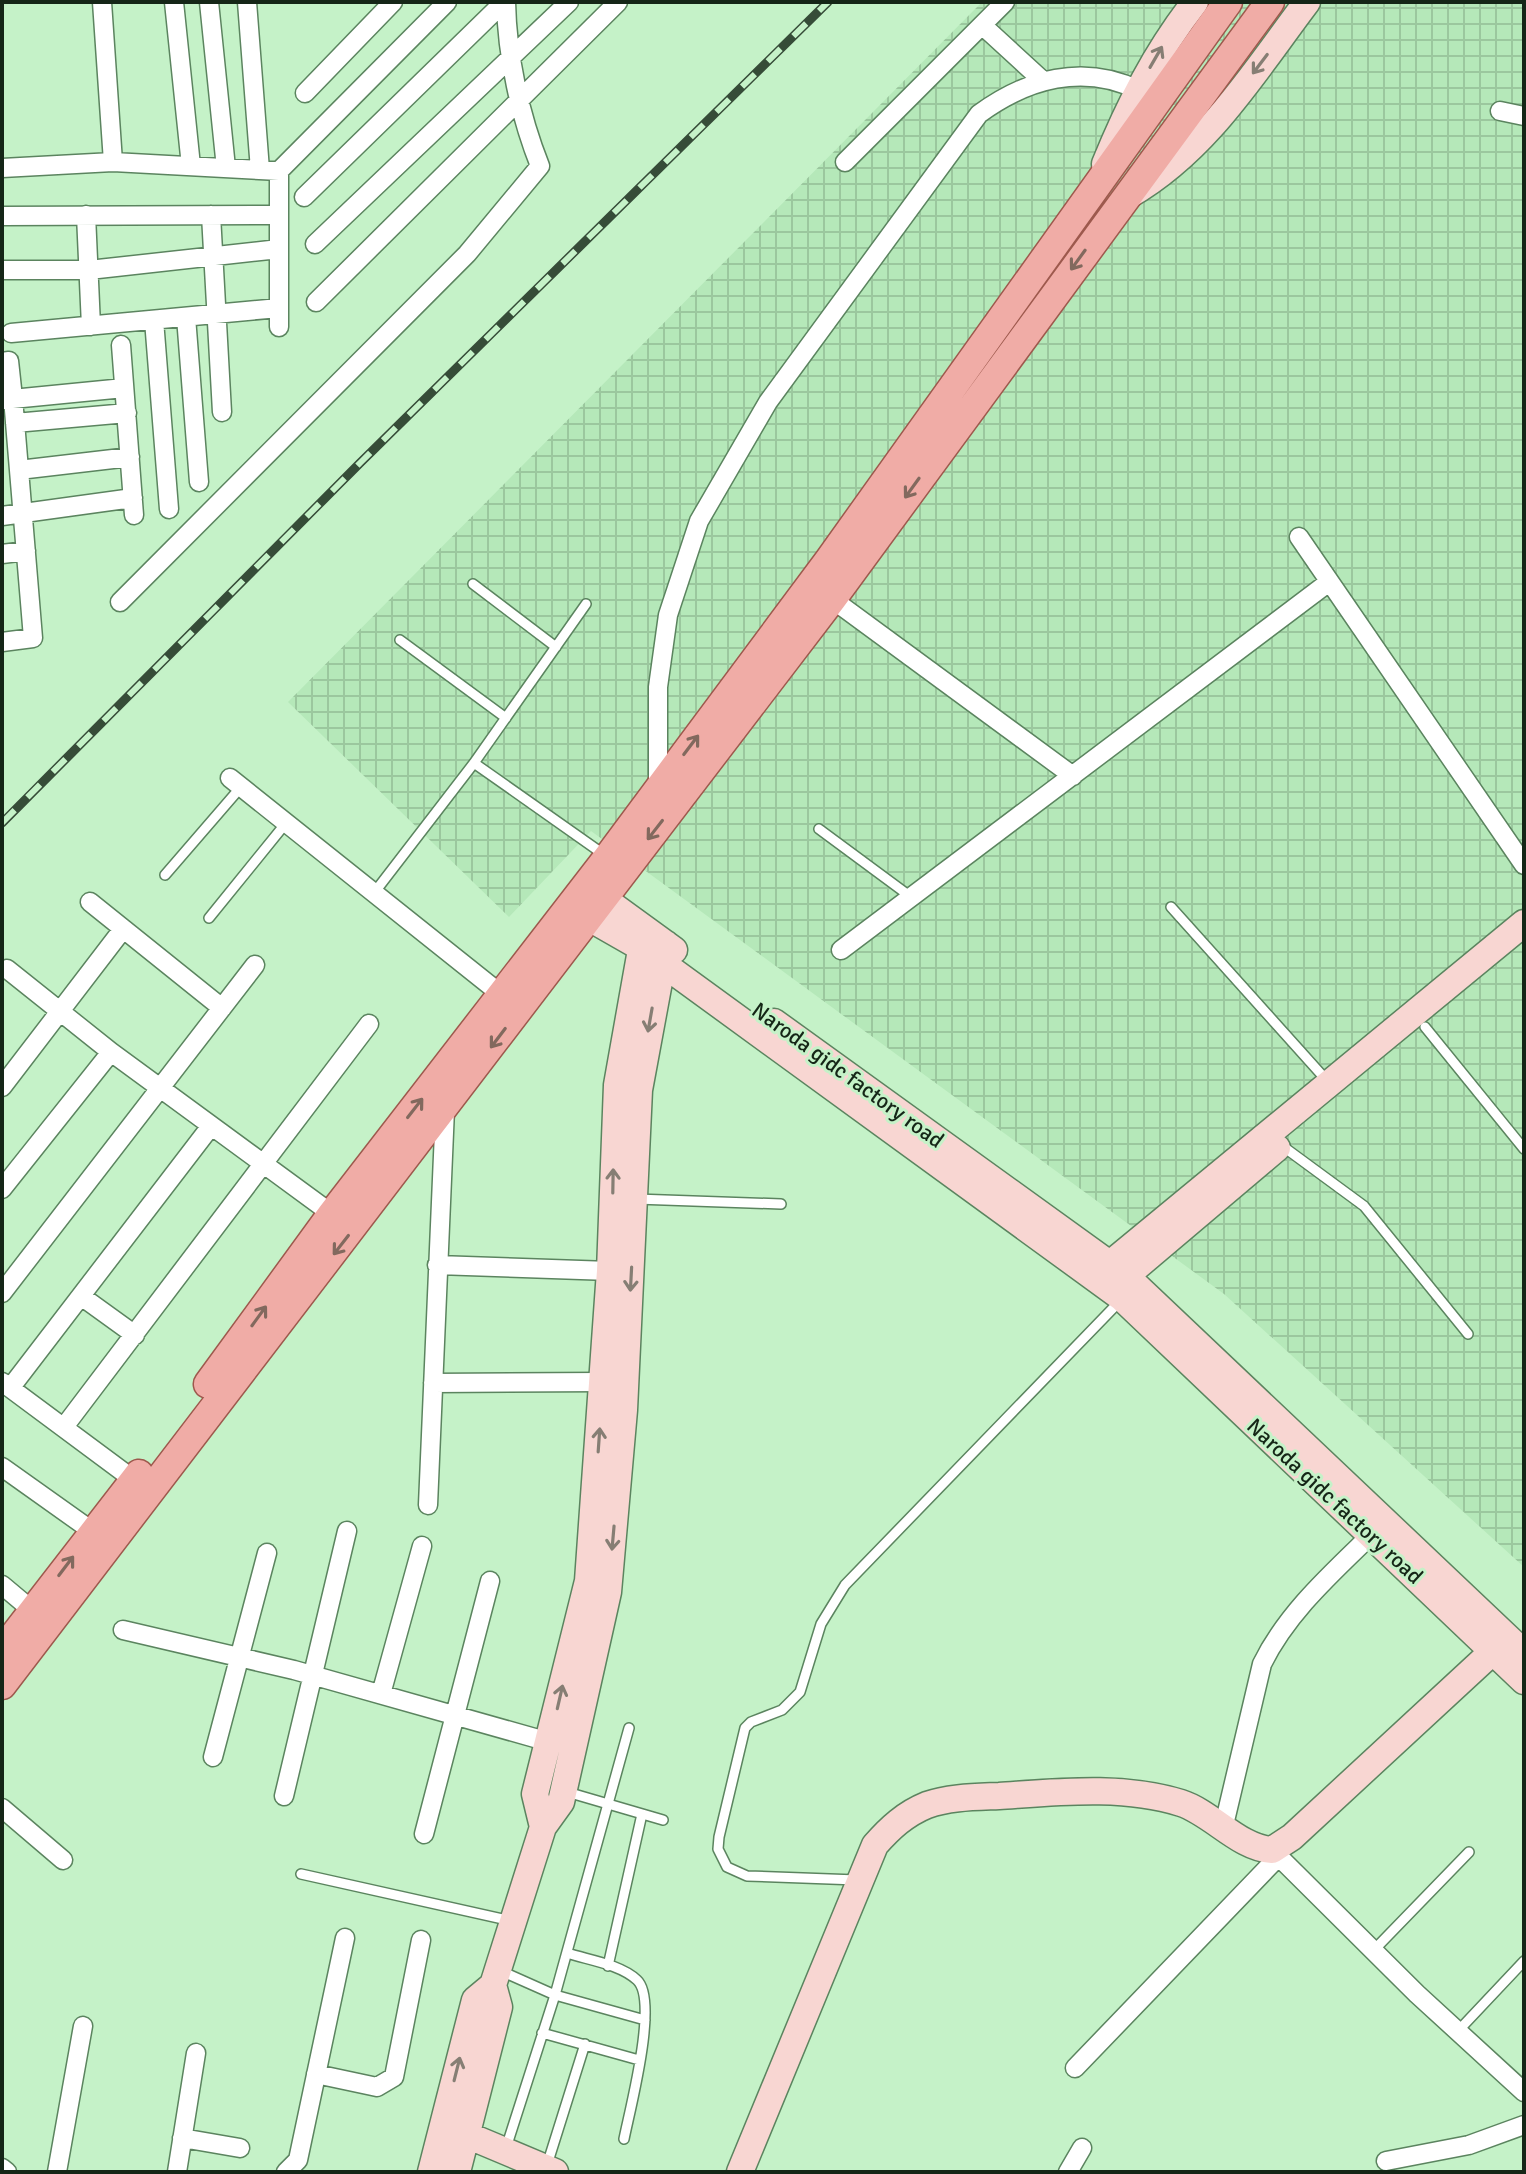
<svg xmlns="http://www.w3.org/2000/svg" width="1526" height="2174" font-family="Signika,sans-serif">
  <defs>
    <pattern id="industrial-grid" width="8" height="8" patternUnits="userSpaceOnUse" patternTransform="scale(2)"><rect width="8" height="8" fill="#b5e8b9"/><path d="M0 4h8M4 0v8" fill="none" stroke="#9bc79e"/></pattern>
  </defs>
  <rect width="100%" height="100%" fill="#c5f2c8"/>
  <path fill="url(#industrial-grid)" d="M 982,2 L 1524,2 L 1524,1567 L 1224,1294 L 591,831 L 509,917 L 288,702 Z"/>
  <g fill="none" stroke-linecap="round" stroke-linejoin="round">
    <g stroke="#5b845f" stroke-width="12">
      <path id="lane" d="M 473,584 L 556,647
        M 400,640 L 506,718
        M 474,763 L 606,856
        M 819,829 L 911,897
        M 165,875 L 241,787
        M 374,893 L 474,763 L 586,604
        M 1171,907 L 1329,1083
        M 209,918 L 286,823
        M 1425,1027 L 1524,1149
        M 1281,1145 L 1364,1206 L 1468,1334
        M 636,1199 L 781,1204
        M 567,1792 L 663,1820
        M 301,1874 L 512,1921
        M 857,1880 L 747,1876 L 727,1867 L 718,1849 L 719,1837 L 745,1728 L 751,1722 L 782,1710 L 800,1692 L 821,1624 L 845,1585 L 1120,1301
        M 1373,1951 L 1469,1852
        M 567,1953 C 588,1960 620,1964 637,1980 C 659,2000 630,2109 624,2139
        M 608,1966 L 642,1814
        M 501,1971 L 555,1995 L 645,2020
        M 1458,2031 L 1524,1961
        M 542,2033 L 639,2060
        M 506,2148 L 555,1995 L 629,1728
        M 547,2165 L 585,2044"/>
    </g>
    <g stroke="#5b845f" stroke-width="21">
      <path id="street" d="M 102,2 L 113,162 L 279,171
        M 174,2 L 191,166
        M 209,2 L 226,168
        M 247,2 L 260,170
        M 982,25 L 1043,81
        M 305,93 L 393,2
        M 1500,111 L 1524,116
        M 845,162 L 1005,2
        M 2,168 L 113,162
        M 304,197 L 504,2
        M 86,215 L 91,326
        M 211,215 L 222,412
        M 2,216 L 279,215
        M 315,244 L 569,2
        M 2,270 L 89,270 L 279,249
        M 316,302 L 618,2
        M 186,317 L 199,482
        M 154,320 L 169,509
        M 279,327 L 279,171 L 447,2
        M 11,333 L 279,308
        M 121,345 L 134,515
        M 2,362 L 9,361 L 13,398 L 33,638 L 2,642
        M 2,400 L 124,388
        M 15,423 L 127,413
        M 19,470 L 130,457
        M 2,516 L 133,498
        M 1299,537 L 1524,865
        M 2,554 L 26,551
        M 832,599 L 1073,776
        M 120,602 L 467,254 L 540,166 C 520,116 507,56 506,2
        M 230,778 L 502,995
        M 658,790 L 658,687 L 668,615 L 699,521 L 768,402 L 979,114 C 1027,79 1083,63 1138,90
        M 90,902 L 222,1008
        M 841,950 L 1329,582
        M 7,969 L 111,1052
        M 2,1087 L 123,929
        M 2,1189 L 111,1052 L 332,1214
        M 437,1265 L 610,1271
        M 2,1293 L 255,965
        M 81,1296 L 135,1335
        M 2,1382 L 134,1480
        M 433,1383 L 603,1382
        M 11,1387 L 211,1126
        M 64,1427 L 369,1024
        M 2,1467 L 92,1531
        M 428,1505 L 445,1109
        M 2,1585 L 33,1611
        M 123,1630 L 294,1670 L 549,1742
        M 381,1694 L 422,1546
        M 213,1757 L 267,1553
        M 284,1796 L 347,1531
        M 2,1808 L 63,1860
        M 1224,1825 L 1262,1664 C 1287,1613 1331,1574 1371,1535
        M 424,1834 L 490,1581
        M 1272,1850 L 1417,1994 L 1524,2092
        M 1075,2068 L 1279,1856
        M 316,2074 L 377,2087 L 394,2077 L 421,1940
        M 182,2138 L 240,2148
        M 1386,2161 L 1469,2145 L 1524,2125
        M 2,2168 L 7,2172
        M 57,2172 L 83,2026
        M 177,2172 L 196,2053
        M 286,2172 L 298,2160 L 345,1938
        M 1068,2172 L 1082,2148"/>
    </g>
    <g stroke="#5b845f" stroke-width="29">
      <path id="secondary" d="M 1105,164 C 1129,105 1156,52 1195,2
        M 1129,195 C 1207,150 1254,72 1307,2
        M 586,886 L 674,950
        M 570,907 L 640,947 L 1122,1298 L 1524,1681
        M 774,1022 L 1126,1276 L 1524,1653
        M 1098,1274 L 1524,923
        M 1114,1286 L 1277,1148
        M 543,1827 L 535,1794 L 588,1581 L 610,1271 L 617,1085 L 644,933
        M 450,2128 L 555,2172
        M 431,2172 L 475,2000 L 493,1985 L 543,1827 L 561,1802 L 608,1592 L 624,1410 L 639,1090 L 666,944
        M 457,2172 L 499,2007 L 493,1985
        M 740,2172 L 875,1845 C 890,1828 905,1814 927,1805 C 949,1797 976,1797 999,1796 C 1059,1792 1123,1785 1181,1803 C 1212,1813 1239,1848 1272,1850 L 1292,1837 L 1504,1641"/>
    </g>
    <g stroke="#9d594d" stroke-width="31">
      <path id="primary" d="M 208,1384 L 332,1214 L 608,857 L 829,560 L 1228,2
        M 2,1651 L 139,1474
        M 2,1685 L 832,599 L 1270,2"/>
    </g>
    <use href="#lane" stroke="#fff" stroke-width="9"/>
    <use href="#street" stroke="#fff" stroke-width="18"/>
    <use href="#secondary" stroke="#f8d6d2" stroke-width="26"/>
    <use href="#primary" stroke="#f0aca6" stroke-width="28"/>
    <g stroke="#364c38" stroke-width="9">
      <path id="rail" d="M 2,823 L 360,463 L 828,2"/>
    </g>
    <use href="#rail" stroke="#c5f2c8" stroke-width="6" stroke-dasharray="18" stroke-linecap="butt"/>
  </g>
  <defs><path id="oneway-shaft" d="M-6 0H5M1.5-3L5.5 0L1.5 3" fill="none" stroke-width="1.6" stroke-linecap="round" stroke-linejoin="round" transform="scale(2)"/></defs>
  <g stroke="#867e74">
    <use href="#oneway-shaft" transform="translate(1156 57) rotate(-60)"/>
    <use href="#oneway-shaft" transform="translate(1260 64) rotate(127)"/>
    <use href="#oneway-shaft" transform="translate(650 1020) rotate(100)"/>
    <use href="#oneway-shaft" transform="translate(613 1181) rotate(-89)"/>
    <use href="#oneway-shaft" transform="translate(631 1279) rotate(93)"/>
    <use href="#oneway-shaft" transform="translate(599 1440) rotate(-86)"/>
    <use href="#oneway-shaft" transform="translate(613 1538) rotate(95)"/>
    <use href="#oneway-shaft" transform="translate(560 1697) rotate(-77)"/>
    <use href="#oneway-shaft" transform="translate(457 2069) rotate(-76)"/>
  </g>
  <g stroke="#82695e">
    <use href="#oneway-shaft" transform="translate(1078 260) rotate(126)"/>
    <use href="#oneway-shaft" transform="translate(912 488) rotate(126)"/>
    <use href="#oneway-shaft" transform="translate(691 745) rotate(-53)"/>
    <use href="#oneway-shaft" transform="translate(655 830) rotate(128)"/>
    <use href="#oneway-shaft" transform="translate(498 1038) rotate(127)"/>
    <use href="#oneway-shaft" transform="translate(415 1108) rotate(-52)"/>
    <use href="#oneway-shaft" transform="translate(341 1245) rotate(128)"/>
    <use href="#oneway-shaft" transform="translate(259 1316) rotate(-54)"/>
    <use href="#oneway-shaft" transform="translate(66 1566) rotate(-53)"/>
  </g>
  <g text-anchor="middle" dominant-baseline="central" stroke-width="6" stroke-linejoin="round" paint-order="stroke">
    <g font-size="22" fill="#152617" stroke="#c5f2c8">
      <text transform="translate(848 1075) rotate(36)">Naroda gidc factory road</text>
      <text transform="translate(1335 1501) rotate(43)">Naroda gidc factory road</text>
    </g>
  </g>
  <rect width="1526" height="2174" fill="none" stroke="#152617" stroke-width="8"/>
</svg>
